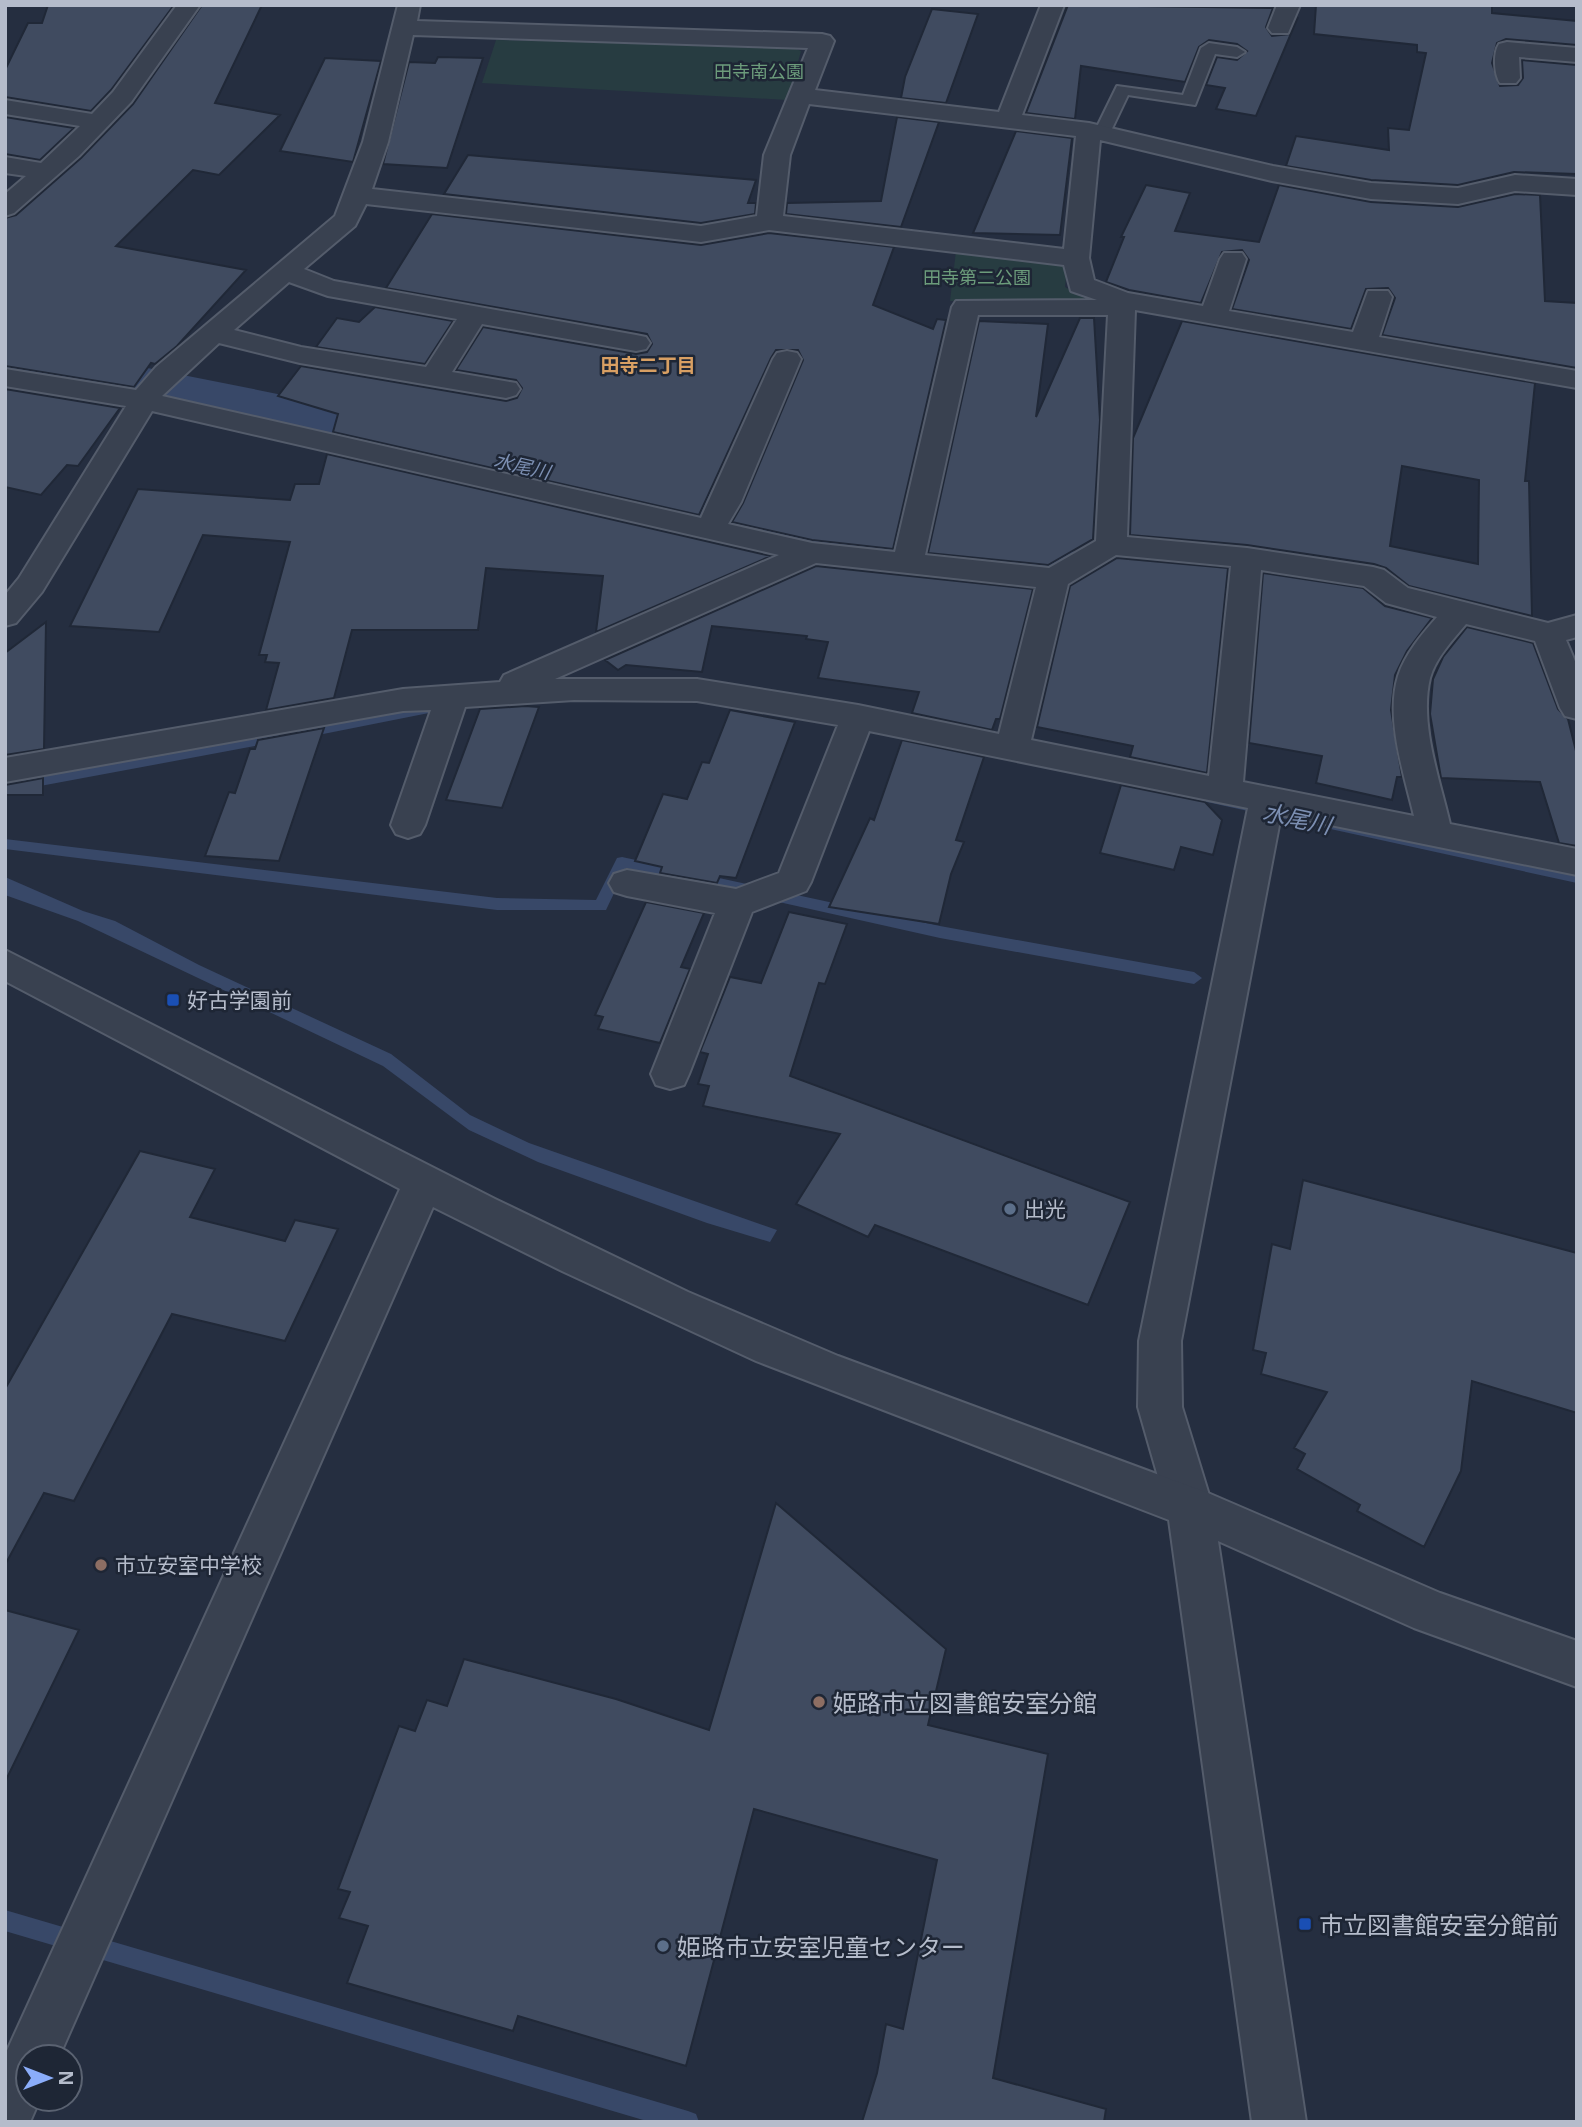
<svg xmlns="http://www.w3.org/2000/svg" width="1582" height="2127" font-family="'Open Sans','Noto Sans JP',sans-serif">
  <rect width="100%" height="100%" fill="#252e40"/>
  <path fill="#273c41" d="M 496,40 L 783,44 L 801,51 L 788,100 L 482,83 Z
    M 956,251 L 1057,263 L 1067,268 L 1065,287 L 1089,301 L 950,301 Z"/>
  <path fill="#384868" d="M 1011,759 L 1577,874 L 1577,883 Z
    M 5,877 L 83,911 L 115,921 L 199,965 L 391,1054 L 470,1115 L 529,1143 L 777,1230 L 770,1242 L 707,1223 L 538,1162 L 469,1130 L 383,1066 L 78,921 L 5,895 Z"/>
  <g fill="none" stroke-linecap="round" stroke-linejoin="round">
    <path fill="#384868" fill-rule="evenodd" d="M 439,702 L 444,704 L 446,707 L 444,710 L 303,738 L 296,733 L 303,728 Z
      M 277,733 L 284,738 L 282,741 L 24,789 L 17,784 L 24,779 Z
      M 5,839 L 497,898 L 596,900 L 617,858 L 622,857 L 940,926 L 1194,972 L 1202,978 L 1194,984 L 940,938 L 626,868 L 606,910 L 497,910 L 5,849 Z
      M 5,1910 L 688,2111 L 696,2114 L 699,2122 L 650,2122 L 5,1931 Z"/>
    <path fill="#384868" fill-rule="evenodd" d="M 6,340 C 219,382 432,424 644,471 C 701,483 756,501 813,513 C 894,530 987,519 1066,540 L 1077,557 L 1066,574 L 1039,581 L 952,576 L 812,561 L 697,529 L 391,459 L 5,382 Z"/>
  </g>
  <path fill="#404b60" stroke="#202837" stroke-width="2" fill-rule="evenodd" d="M 48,5 L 174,5 L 111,90 L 91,111 L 5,97 L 5,70 L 28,23 L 42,23 Z
    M 202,5 L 262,5 L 215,103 L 280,115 L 219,175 L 193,170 L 116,246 L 246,270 L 177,346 L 155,364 L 151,363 L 134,387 L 5,366 L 5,218 L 16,215 L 81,158 L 133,104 Z
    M 1068,5 L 1273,8 L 1266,27 L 1272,36 L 1290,34 L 1298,17 L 1256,116 L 1216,109 L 1225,88 L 1206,85 L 1217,57 L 1237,60 L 1247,51 L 1237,44 L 1209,40 L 1199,47 L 1185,82 L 1081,66 L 1075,119 L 1026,113 Z
    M 1316,5 L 1492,5 L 1492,13 L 1577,21 L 1577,45 L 1506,39 L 1497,43 L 1492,63 L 1500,86 L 1518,85 L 1523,78 L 1522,60 L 1577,65 L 1577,174 L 1514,172 L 1458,185 L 1371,180 L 1286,166 L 1296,136 L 1389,150 L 1388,128 L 1409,130 L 1426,53 L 1417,52 L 1417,45 L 1314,34 Z
    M 932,9 L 978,14 L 946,103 L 901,98 L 905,77 Z
    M 438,57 L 483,58 L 447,168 L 383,164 L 409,62 L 435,63 Z
    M 325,58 L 381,61 L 353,162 L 280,151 Z
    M 5,117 L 74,128 L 40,160 L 5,154 Z
    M 897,117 L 939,122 L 901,227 L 786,214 L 787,203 L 881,201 Z
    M 1016,131 L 1072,138 L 1060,235 L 973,233 Z
    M 468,155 L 756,180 L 748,203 L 756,203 L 755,214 L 701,223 L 444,194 Z
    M 1146,185 L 1190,193 L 1175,231 L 1259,242 L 1279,185 L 1371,202 L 1458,207 L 1515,194 L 1540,195 L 1545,301 L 1577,303 L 1577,368 L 1382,335 L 1395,298 L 1388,288 L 1366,289 L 1351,329 L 1232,309 L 1249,260 L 1242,250 L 1222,252 L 1201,303 L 1129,290 L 1106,282 L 1124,237 L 1121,237 Z
    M 432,214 L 701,245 L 769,233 L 894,247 L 873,305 L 933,329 L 937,319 L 946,320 L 893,549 L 812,540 L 732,522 L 743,503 L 803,360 L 798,350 L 776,350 L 771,358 L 699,515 L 333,432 L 338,414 L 278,396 L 301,366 L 506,401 L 517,398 L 522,388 L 516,380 L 456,370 L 483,327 L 636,354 L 647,352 L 652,344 L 647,334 L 386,288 Z
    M 375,307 L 453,321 L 425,364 L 316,347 L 337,318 L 359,322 Z
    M 1080,318 L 1094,318 L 1100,420 L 1093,539 L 1048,565 L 928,553 L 979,321 L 1048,324 L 1036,417 Z
    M 1182,321 L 1535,383 L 1525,481 L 1529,481 L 1532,616 L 1409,586 L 1386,568 L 1374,564 L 1247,545 L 1130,535 L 1133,438 ZM 1402,466 L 1479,480 L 1478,564 L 1390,546 Z
    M 5,389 L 120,408 L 78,466 L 67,465 L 41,495 L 5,487 Z
    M 327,454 L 771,556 L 596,632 L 603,576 L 486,568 L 478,630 L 352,630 L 334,698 L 266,710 L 279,663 L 265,662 L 267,655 L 259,655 L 290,542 L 203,535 L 159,632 L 70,626 L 138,489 L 290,500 L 295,484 L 319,484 Z
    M 1117,558 L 1228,568 L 1207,773 L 1130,757 L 1133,746 L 1037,727 L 1070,586 Z
    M 816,566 L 1033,589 L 1000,719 L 996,719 L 992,730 L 912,713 L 919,692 L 818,678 L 828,642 L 806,639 L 807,636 L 712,626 L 702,672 L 626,665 L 618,670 L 605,660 Z
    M 1263,573 L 1363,588 L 1385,606 L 1432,618 L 1407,651 L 1395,675 L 1391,710 L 1402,777 L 1397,777 L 1392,800 L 1316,783 L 1322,756 L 1249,743 Z
    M 46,622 L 44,749 L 5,755 L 5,653 Z
    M 1467,627 L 1533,643 L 1558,709 L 1568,719 L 1577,755 L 1577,846 L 1559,843 L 1540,782 L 1441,778 L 1430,714 L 1433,679 L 1443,657 Z
    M 525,706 L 539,707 L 502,808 L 446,800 L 480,709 Z
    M 730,710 L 795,722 L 736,878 L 720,876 L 717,883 L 660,873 L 662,867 L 635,861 L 663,794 L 687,799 L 702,762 L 709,763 Z
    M 324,728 L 279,861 L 205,856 L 229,792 L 235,793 L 250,749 L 255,749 L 258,740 Z
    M 902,740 L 984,757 L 956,840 L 964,842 L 951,874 L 939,924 L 829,907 L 870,818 L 874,820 Z
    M 43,778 L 43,795 L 5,795 L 5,785 Z
    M 1121,785 L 1205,802 L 1222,820 L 1213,855 L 1181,847 L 1174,870 L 1100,853 Z
    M 646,902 L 704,913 L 681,967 L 690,969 L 660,1043 L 598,1029 L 603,1017 L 595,1015 Z
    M 789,912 L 847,924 L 825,984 L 819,983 L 790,1076 L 1130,1202 L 1088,1305 L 875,1225 L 868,1237 L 796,1204 L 840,1134 L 703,1106 L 709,1086 L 698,1084 L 708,1054 L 700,1052 L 730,977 L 761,983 Z
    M 140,1151 L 215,1169 L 190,1217 L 285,1241 L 295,1220 L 338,1229 L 285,1341 L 172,1314 L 74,1501 L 44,1493 L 5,1565 L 5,1389 Z
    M 1303,1180 L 1577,1253 L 1577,1413 L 1472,1381 L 1461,1471 L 1424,1547 L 1357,1511 L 1360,1505 L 1297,1469 L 1305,1454 L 1294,1448 L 1327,1392 L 1261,1374 L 1266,1353 L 1253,1350 L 1272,1244 L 1290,1249 Z
    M 776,1503 L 946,1649 L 928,1725 L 1048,1754 L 993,2078 L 1106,2109 L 1104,2122 L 862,2122 L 877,2073 L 886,2024 L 903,2029 L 937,1860 L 754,1809 L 686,2066 L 518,2016 L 513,2031 L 347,1983 L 368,1926 L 339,1918 L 350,1892 L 338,1889 L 399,1726 L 415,1731 L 427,1700 L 447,1706 L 464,1659 L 616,1699 L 709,1730 Z
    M 5,1610 L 79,1630 L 5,1782 Z"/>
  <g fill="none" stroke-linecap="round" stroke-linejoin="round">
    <g stroke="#545c6b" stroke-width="4">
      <path id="service" d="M 1209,43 L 1237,47 L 1245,52 L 1237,57 L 1215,54 L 1195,105 L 1128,95 L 1108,137 L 1096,137 L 1094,133 L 1117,86 L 1183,95 L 1201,48 Z"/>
    </g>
    <g stroke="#545c6b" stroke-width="4">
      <path id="minor" d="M 177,5 L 200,5 L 131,102 L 79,156 L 14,213 L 5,216 L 5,194 L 26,176 L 5,173 L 5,157 L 41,163 L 80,126 L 5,114 L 5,100 L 92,114 L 113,92 Z
        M 398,5 L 420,5 L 417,21 L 822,34 L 830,36 L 834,41 L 815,90 L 999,112 L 1041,5 L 1064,5 L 1022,115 L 1089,123 L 1273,166 L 1371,183 L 1458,188 L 1515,175 L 1577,179 L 1577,195 L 1515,191 L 1458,204 L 1371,199 L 1272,181 L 1100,140 L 1089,258 L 1094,280 L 1128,293 L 1203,306 L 1220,259 L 1224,253 L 1242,253 L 1246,259 L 1229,311 L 1353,332 L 1368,291 L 1388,291 L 1392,297 L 1379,337 L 1577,371 L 1577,388 L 1135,310 L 1127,537 L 1247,548 L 1373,567 L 1384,570 L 1408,588 L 1548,623 L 1577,615 L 1577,637 L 1566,640 L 1577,666 L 1577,719 L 1565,716 L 1560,708 L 1535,641 L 1466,624 C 1453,640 1436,657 1430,678 C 1419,724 1440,780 1450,824 L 1577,849 L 1577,875 L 1281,815 L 1181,1341 L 1182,1407 L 1213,1508 L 1206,1523 L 1190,1529 L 1174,1523 L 1167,1508 L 1138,1407 L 1139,1341 L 1248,808 L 869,731 L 811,882 L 806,891 L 752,912 L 689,1074 L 684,1085 L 670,1089 L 656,1085 L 651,1074 L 715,913 L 627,896 L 614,892 L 609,883 L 614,874 L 627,870 L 736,889 L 779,873 L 838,725 L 697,701 L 574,700 L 465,707 L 425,825 L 420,834 L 408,838 L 396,834 L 391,825 L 431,710 L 403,711 L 5,782 L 5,758 L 403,689 L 500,682 L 504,675 L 779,555 L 152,411 L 42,592 L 16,623 L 5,626 L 5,595 L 19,578 L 126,406 L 5,386 L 5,369 L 136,390 L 156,367 L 335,216 L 363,142 ZM 413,35 L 808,48 L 764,155 L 757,216 L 701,226 L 372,189 L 388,142 ZM 809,104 L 1076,136 L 1064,249 L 783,216 L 790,155 ZM 366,204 L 701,242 L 769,230 L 1064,265 L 1071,291 L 1097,300 L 956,301 L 952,307 L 895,552 L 812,543 L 728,524 L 741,502 L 801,359 L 797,353 L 787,351 L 777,353 L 773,359 L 701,518 L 162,396 L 219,343 L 300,363 L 506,398 L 516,395 L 520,389 L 516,383 L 452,372 L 482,324 L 636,351 L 646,349 L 650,343 L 646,337 L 636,335 L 334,281 L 304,269 L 355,226 ZM 289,282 L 328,296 L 457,319 L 426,367 L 301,347 L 234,330 ZM 978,315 L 1108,315 L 1096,541 L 1049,568 L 925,555 ZM 1116,555 L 1231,566 L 1209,776 L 1031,740 L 1068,584 ZM 816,563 L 1036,587 L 999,734 L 858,705 L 697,679 L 555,679 ZM 1261,570 L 1364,586 L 1386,603 L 1437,617 C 1422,634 1405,654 1398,676 C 1385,718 1404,774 1414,816 L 1243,782 Z
        M 1277,5 L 1300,5 L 1288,33 L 1272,33 L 1268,28 Z
        M 1507,42 L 1577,48 L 1577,62 L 1519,57 L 1520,78 L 1516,83 L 1500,83 C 1494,74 1493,53 1499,44 Z"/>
    </g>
    <g stroke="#545c6b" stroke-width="4">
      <path id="tertiary" d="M 5,950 L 495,1199 L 688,1292 L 838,1356 L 1208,1493 L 1440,1593 L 1577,1641 L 1577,1687 L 1414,1628 L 1218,1541 L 1306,2122 L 1252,2122 L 1169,1520 L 756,1361 L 562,1271 L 433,1207 L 59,2057 L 28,2057 L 28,2099 L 40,2099 L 30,2122 L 5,2122 L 5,2055 L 400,1189 L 5,981 Z"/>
    </g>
    <use href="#service" fill="#394150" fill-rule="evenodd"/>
    <use href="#minor" fill="#394150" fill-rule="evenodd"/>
    <use href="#tertiary" fill="#394150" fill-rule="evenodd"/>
  </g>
  <g fill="#1a4fb4" stroke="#1e2635" stroke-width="2.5">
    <rect x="166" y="993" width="14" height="14" rx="3.5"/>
    <rect x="1298" y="1917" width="14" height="14" rx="3.5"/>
  </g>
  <g fill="#5c6f8a" stroke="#1e2635" stroke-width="2.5">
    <circle cx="1010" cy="1209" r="7"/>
    <circle cx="663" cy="1946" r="7"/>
  </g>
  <g fill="#8d6e63" stroke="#1e2635" stroke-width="2.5">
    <circle cx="101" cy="1565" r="7"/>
    <circle cx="819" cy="1702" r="7"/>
  </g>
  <g text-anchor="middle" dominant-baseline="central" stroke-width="5" stroke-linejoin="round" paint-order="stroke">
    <g font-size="18" fill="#6c9c7b" stroke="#1e2635">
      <text x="759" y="71">田寺南公園</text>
      <text x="977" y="277">田寺第二公園</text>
    </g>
    <g font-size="19" font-weight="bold" fill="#d89f63" stroke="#1e2635">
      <text x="648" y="365">田寺二丁目</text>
    </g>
    <g font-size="19" font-style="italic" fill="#7c8fb2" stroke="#1e2635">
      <text transform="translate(522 466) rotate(13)">水尾川</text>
    </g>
    <g font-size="21" fill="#b5bccb" stroke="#1e2635" text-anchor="start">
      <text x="187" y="1000">好古学園前</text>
      <text x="1024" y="1209">出光</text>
      <text x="115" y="1565">市立安室中学校</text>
    </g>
    <g font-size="23" font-style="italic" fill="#7c8fb2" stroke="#1e2635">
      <text transform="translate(1297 818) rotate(12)">水尾川</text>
    </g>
    <g font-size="24" fill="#b5bccb" stroke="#1e2635" text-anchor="start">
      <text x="833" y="1702">姫路市立図書館安室分館</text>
      <text x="1319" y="1924">市立図書館安室分館前</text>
      <text x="677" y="1946">姫路市立安室児童センター</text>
    </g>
  </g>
  <rect width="1582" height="2127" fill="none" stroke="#b5bccb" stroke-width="14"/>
  <g transform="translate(49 2078) rotate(90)"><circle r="33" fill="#1e2635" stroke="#5a6271" stroke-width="2"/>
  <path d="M0-5L12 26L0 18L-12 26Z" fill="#8badfa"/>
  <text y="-10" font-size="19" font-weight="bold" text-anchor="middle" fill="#b5bccb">N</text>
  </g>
</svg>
